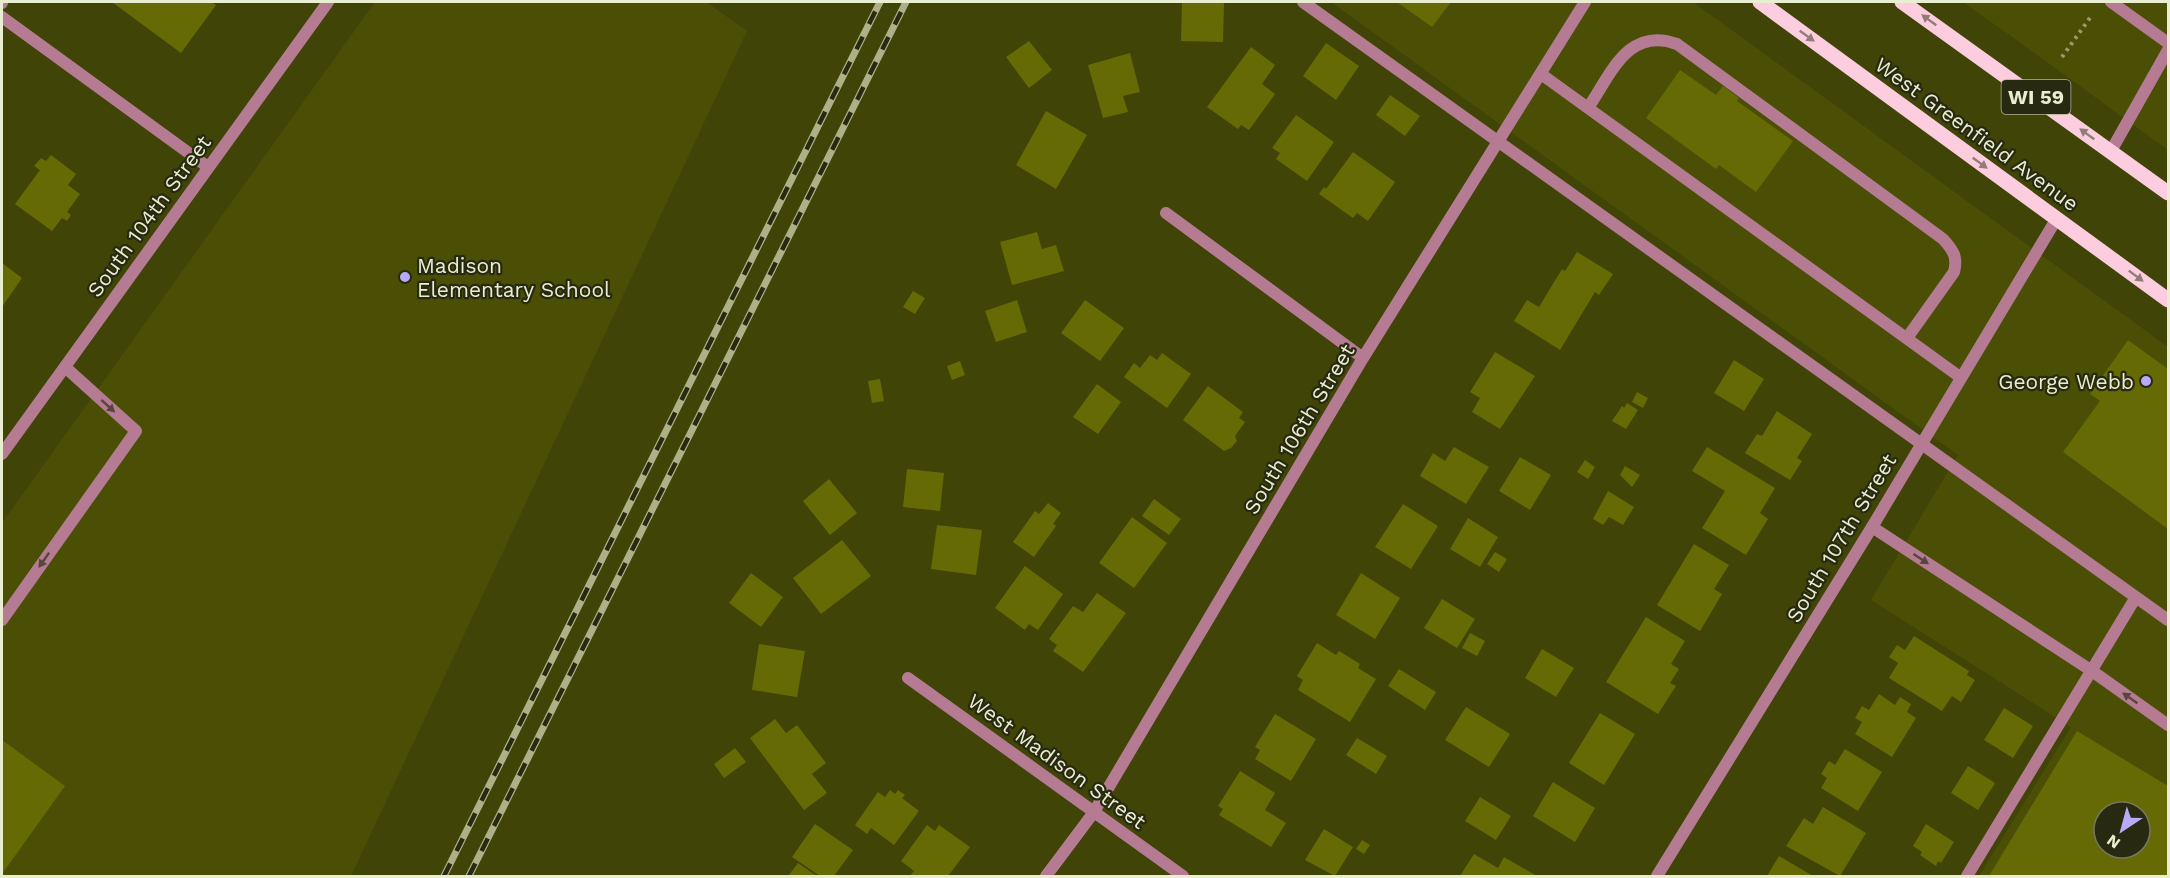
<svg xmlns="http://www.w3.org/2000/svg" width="2170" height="878" font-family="'Work Sans',sans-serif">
  <rect width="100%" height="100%" fill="#414407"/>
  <path fill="#4b4f06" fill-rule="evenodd" d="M 375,2 L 706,2 L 747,31 L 351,876 L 2,876 L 2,523 Z
    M 1331,2 L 1693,2 L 2168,347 L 2168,876 L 1979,876 L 2071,727 L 1871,600 L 1958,455 ZM 2104,812 L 2140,812 L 2140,848 L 2104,848 Z
    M 1963,2 L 2168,2 L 2168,150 L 2011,36 Z"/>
  <path fill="#656a04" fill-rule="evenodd" d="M 112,2 L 211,2 L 216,5 L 181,53 Z
    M 1182,2 L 1224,3 L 1223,42 L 1181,41 Z
    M 1397,2 L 1451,2 L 1432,27 Z
    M 1029,41 L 1052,70 L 1029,88 L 1006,57 Z
    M 1326,43 L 1359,66 L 1336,100 L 1303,76 Z
    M 1251,47 L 1275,65 L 1262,84 L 1275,94 L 1249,130 L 1241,125 L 1238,129 L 1207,107 Z
    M 1130,53 L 1140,92 L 1123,96 L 1128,112 L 1103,118 L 1088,65 Z
    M 1680,70 L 1716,95 L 1723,86 L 1739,98 L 1737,101 L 1793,141 L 1756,192 L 1719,165 L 1716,169 L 1646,118 Z
    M 1390,95 L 1420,116 L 1405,136 L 1376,115 Z
    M 1046,111 L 1087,135 L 1056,189 L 1016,165 Z
    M 1296,115 L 1334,142 L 1307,181 L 1276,159 L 1280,153 L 1272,148 Z
    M 1353,152 L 1395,182 L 1368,221 L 1357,213 L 1353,218 L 1319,194 L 1324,187 L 1326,189 Z
    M 51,155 L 76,174 L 68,185 L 80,194 L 67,212 L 71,215 L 67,221 L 62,218 L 52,231 L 15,204 L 40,170 L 34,166 L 41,158 L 46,161 Z
    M 1037,232 L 1042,249 L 1056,245 L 1064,271 L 1012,285 L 1000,242 Z
    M 1577,252 L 1613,274 L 1599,295 L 1595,292 L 1560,350 L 1514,321 L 1527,300 L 1539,307 L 1562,269 L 1565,271 Z
    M 2,263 L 22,278 L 2,307 Z
    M 913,291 L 925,298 L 915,314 L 903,307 Z
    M 1017,300 L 1027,332 L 996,342 L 985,311 Z
    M 1085,300 L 1124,328 L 1100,361 L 1061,333 Z
    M 2128,340 L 2168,369 L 2168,529 L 2063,452 L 2100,401 L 2090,394 Z
    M 1495,352 L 1535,376 L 1500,429 L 1472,412 L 1480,398 L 1470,392 Z
    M 1162,353 L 1191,374 L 1167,408 L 1124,377 L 1134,363 L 1140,368 L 1150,355 L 1157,360 Z
    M 1734,360 L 1764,379 L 1744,411 L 1714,393 Z
    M 960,361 L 965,375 L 952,380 L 947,366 Z
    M 880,379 L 884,401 L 872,403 L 868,381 Z
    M 1097,384 L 1121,402 L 1098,434 L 1073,417 Z
    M 1208,386 L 1243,412 L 1239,418 L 1245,422 L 1235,436 L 1237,441 L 1231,448 L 1224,451 L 1183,420 Z
    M 1637,392 L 1648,398 L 1643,408 L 1632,402 Z
    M 1627,403 L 1638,410 L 1626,429 L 1612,421 L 1622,406 L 1624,408 Z
    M 1777,411 L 1812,434 L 1797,458 L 1802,461 L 1790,480 L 1745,453 L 1757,434 L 1762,436 Z
    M 1454,447 L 1489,467 L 1466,504 L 1420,476 L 1433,453 L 1445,461 Z
    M 1707,447 L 1775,488 L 1760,513 L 1768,519 L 1746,555 L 1702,528 L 1725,491 L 1692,471 Z
    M 1520,457 L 1551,475 L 1530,510 L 1499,491 Z
    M 1585,460 L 1595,467 L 1588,479 L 1577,472 Z
    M 1625,466 L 1640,475 L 1632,487 L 1620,475 Z
    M 907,469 L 944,473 L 940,511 L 903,507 Z
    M 829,479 L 857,513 L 830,535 L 803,501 Z
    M 1608,491 L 1634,507 L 1623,525 L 1609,517 L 1603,525 L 1593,519 Z
    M 1154,499 L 1181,519 L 1169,535 L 1142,516 Z
    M 1048,503 L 1061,513 L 1053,524 L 1056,526 L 1034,557 L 1013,542 L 1035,511 L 1039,514 Z
    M 1403,504 L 1438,526 L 1411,569 L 1375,547 Z
    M 1132,517 L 1167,543 L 1134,588 L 1099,563 Z
    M 1468,518 L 1498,537 L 1480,567 L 1450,549 Z
    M 937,525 L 982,530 L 976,575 L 931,569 Z
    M 842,540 L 871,576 L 821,614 L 793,578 Z
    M 1694,544 L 1729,565 L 1714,589 L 1722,594 L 1700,631 L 1657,605 Z
    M 1495,552 L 1507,559 L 1499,572 L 1487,564 Z
    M 1025,566 L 1063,594 L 1038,630 L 1029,624 L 1025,630 L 995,608 Z
    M 751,573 L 783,597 L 761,627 L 729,603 Z
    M 1361,573 L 1400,598 L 1375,639 L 1336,615 Z
    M 1097,593 L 1126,613 L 1083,672 L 1053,651 L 1057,645 L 1049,639 L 1073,606 L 1083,612 Z
    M 1442,599 L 1475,619 L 1457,648 L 1424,628 Z
    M 1646,617 L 1685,641 L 1671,664 L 1679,669 L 1670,683 L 1676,686 L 1658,714 L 1606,682 Z
    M 1470,633 L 1485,641 L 1477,656 L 1462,648 Z
    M 1914,636 L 1969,671 L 1967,675 L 1975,680 L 1961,702 L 1952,696 L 1942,711 L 1889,678 L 1898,663 L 1889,657 L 1897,645 L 1905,650 Z
    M 1317,643 L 1336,655 L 1339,651 L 1360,664 L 1358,668 L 1376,679 L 1350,722 L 1298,690 L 1303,680 L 1297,676 Z
    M 759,644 L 805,651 L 797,697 L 752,690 Z
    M 1542,649 L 1574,668 L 1556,697 L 1525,678 Z
    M 1399,669 L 1436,692 L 1425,710 L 1388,686 Z
    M 1879,694 L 1895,705 L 1900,697 L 1911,704 L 1907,712 L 1916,718 L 1892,757 L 1855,734 L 1862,722 L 1855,718 L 1862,706 L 1869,710 Z
    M 1466,707 L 1510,734 L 1489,767 L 1445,740 Z
    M 2004,708 L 2033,726 L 2013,758 L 1984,740 Z
    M 1600,713 L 1635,734 L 1604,785 L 1569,763 Z
    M 1275,714 L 1316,739 L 1291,781 L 1255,759 L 1260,750 L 1255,747 Z
    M 775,719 L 786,733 L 797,725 L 826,763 L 812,774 L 827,793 L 804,810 L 750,738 Z
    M 2077,731 L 2168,786 L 2168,876 L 1989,876 ZM 2104,812 L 2140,812 L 2140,848 L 2104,848 Z
    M 1357,738 L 1387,756 L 1376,774 L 1346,755 Z
    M 2,740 L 65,786 L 2,874 Z
    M 735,748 L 746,762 L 724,778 L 714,764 Z
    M 1845,749 L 1882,772 L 1858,811 L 1821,788 L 1827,778 L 1821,774 L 1829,761 L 1835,765 Z
    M 1968,766 L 1995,783 L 1978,810 L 1951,793 Z
    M 1240,771 L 1275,793 L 1265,810 L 1286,823 L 1271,847 L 1219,815 L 1223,809 L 1218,806 Z
    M 1553,782 L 1595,808 L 1575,842 L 1533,816 Z
    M 890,790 L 895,794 L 898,790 L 905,795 L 902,798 L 919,811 L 894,845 L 871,828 L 867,834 L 855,825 L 878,792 L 885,797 Z
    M 1480,797 L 1511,816 L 1496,840 L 1465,821 Z
    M 1823,807 L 1866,833 L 1840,876 L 1786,846 L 1804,818 L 1813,824 Z
    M 815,824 L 853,850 L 834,876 L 820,876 L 792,857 Z
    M 1926,824 L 1954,842 L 1941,863 L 1938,861 L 1936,866 L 1920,855 L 1922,852 L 1913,846 Z
    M 927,825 L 935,831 L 939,825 L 970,847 L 948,876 L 910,876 L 914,871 L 901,861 Z
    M 1324,829 L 1353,847 L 1335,876 L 1305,860 Z
    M 1362,840 L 1370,845 L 1364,854 L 1356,849 Z
    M 1474,854 L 1498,868 L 1504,857 L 1537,876 L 1460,876 Z
    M 1779,856 L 1813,876 L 1767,876 Z
    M 798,863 L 817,876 L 788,876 Z"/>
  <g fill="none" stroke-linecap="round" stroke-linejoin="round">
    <path stroke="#969a6d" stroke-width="4" stroke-dasharray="3 4.5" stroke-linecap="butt" d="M 2062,57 L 2092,15"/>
    <path stroke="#b47b93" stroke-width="12" d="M 1303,2 L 2168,620
      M 2111,2 L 2168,43
      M 2,3 L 2,2
      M 1541,74 L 1960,377
      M 1588,108 C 1611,74 1628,26 1677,44 L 1943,239 C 1953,250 1958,257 1954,272 L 1907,338
      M 2111,151 L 2168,50
      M 1872,527 L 2092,671 L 2168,725
      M 2,620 L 136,431 L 65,367
      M 1967,876 L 2136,597"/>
    <path stroke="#b47b93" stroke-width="12" d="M 2,17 L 208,167
      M 1166,213 L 1363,358
      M 2,454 L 328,2
      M 908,678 L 1183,876
      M 1046,876 L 1094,812 L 1363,358 L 1585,2
      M 1657,876 L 1872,527 L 2057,218"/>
    <path stroke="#fccddf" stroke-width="15" d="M 1760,2 L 2168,300
      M 1902,2 L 2168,193"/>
    <g stroke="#aeb188" stroke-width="7">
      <path id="rail" d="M 444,876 L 880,2
        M 469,876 L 906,2"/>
    </g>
    <use href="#rail" stroke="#272911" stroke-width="4.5" stroke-dasharray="14" stroke-linecap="butt"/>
  </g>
  <defs><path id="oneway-solid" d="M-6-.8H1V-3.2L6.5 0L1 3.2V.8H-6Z" transform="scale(1.5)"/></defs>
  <g fill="#927b78">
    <use href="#oneway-solid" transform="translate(1929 20) rotate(-144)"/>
    <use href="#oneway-solid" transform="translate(1807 36) rotate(36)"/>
    <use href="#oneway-solid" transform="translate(2087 134) rotate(-144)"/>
    <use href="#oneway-solid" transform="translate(1980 163) rotate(36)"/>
    <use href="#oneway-solid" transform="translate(2136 276) rotate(37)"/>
  </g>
  <g fill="#58463e">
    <use href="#oneway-solid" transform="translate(108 406) rotate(42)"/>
    <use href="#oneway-solid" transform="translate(1921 559) rotate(33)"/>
    <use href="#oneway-solid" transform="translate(44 560) rotate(125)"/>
    <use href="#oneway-solid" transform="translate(2130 698) rotate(-145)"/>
  </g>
  <g fill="#b9aaf7" stroke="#272911" stroke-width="2">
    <circle cx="405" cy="277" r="6"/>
    <circle cx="2146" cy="381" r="6"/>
  </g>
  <g text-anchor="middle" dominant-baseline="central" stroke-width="4.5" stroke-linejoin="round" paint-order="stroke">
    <rect fill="#272911" stroke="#b0b397" stroke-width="1.5" x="2001.5" y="80" width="69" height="34" rx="4.5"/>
    <g font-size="20" font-weight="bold" fill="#eaeed0">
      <text x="2036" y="97">WI 59</text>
    </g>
    <g font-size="21" fill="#eaeed0" stroke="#272911">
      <text transform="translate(1977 134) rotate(36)">West Greenfield Avenue</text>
      <text transform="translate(149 216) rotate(-54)">South 104th Street</text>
      <text transform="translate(1299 429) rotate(-59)">South 106th Street</text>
      <text transform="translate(1841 538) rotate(-59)">South 107th Street</text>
      <text transform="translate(1057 761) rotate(36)">West Madison Street</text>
    </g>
    <g font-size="21" fill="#eaeed0" stroke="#272911" text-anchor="start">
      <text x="417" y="265">Madison<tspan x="417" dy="24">Elementary School</tspan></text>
      <text x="2134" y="381" text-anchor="end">George Webb</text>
    </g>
  </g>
  <rect width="2170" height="878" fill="none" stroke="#eaeed0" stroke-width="6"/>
  <g transform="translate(2122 830) rotate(216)"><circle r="28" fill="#272911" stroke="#75785d" stroke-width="1.5"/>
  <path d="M0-4.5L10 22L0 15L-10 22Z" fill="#b9aaf7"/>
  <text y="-9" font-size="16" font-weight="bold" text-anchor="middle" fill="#eaeed0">N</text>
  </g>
</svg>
